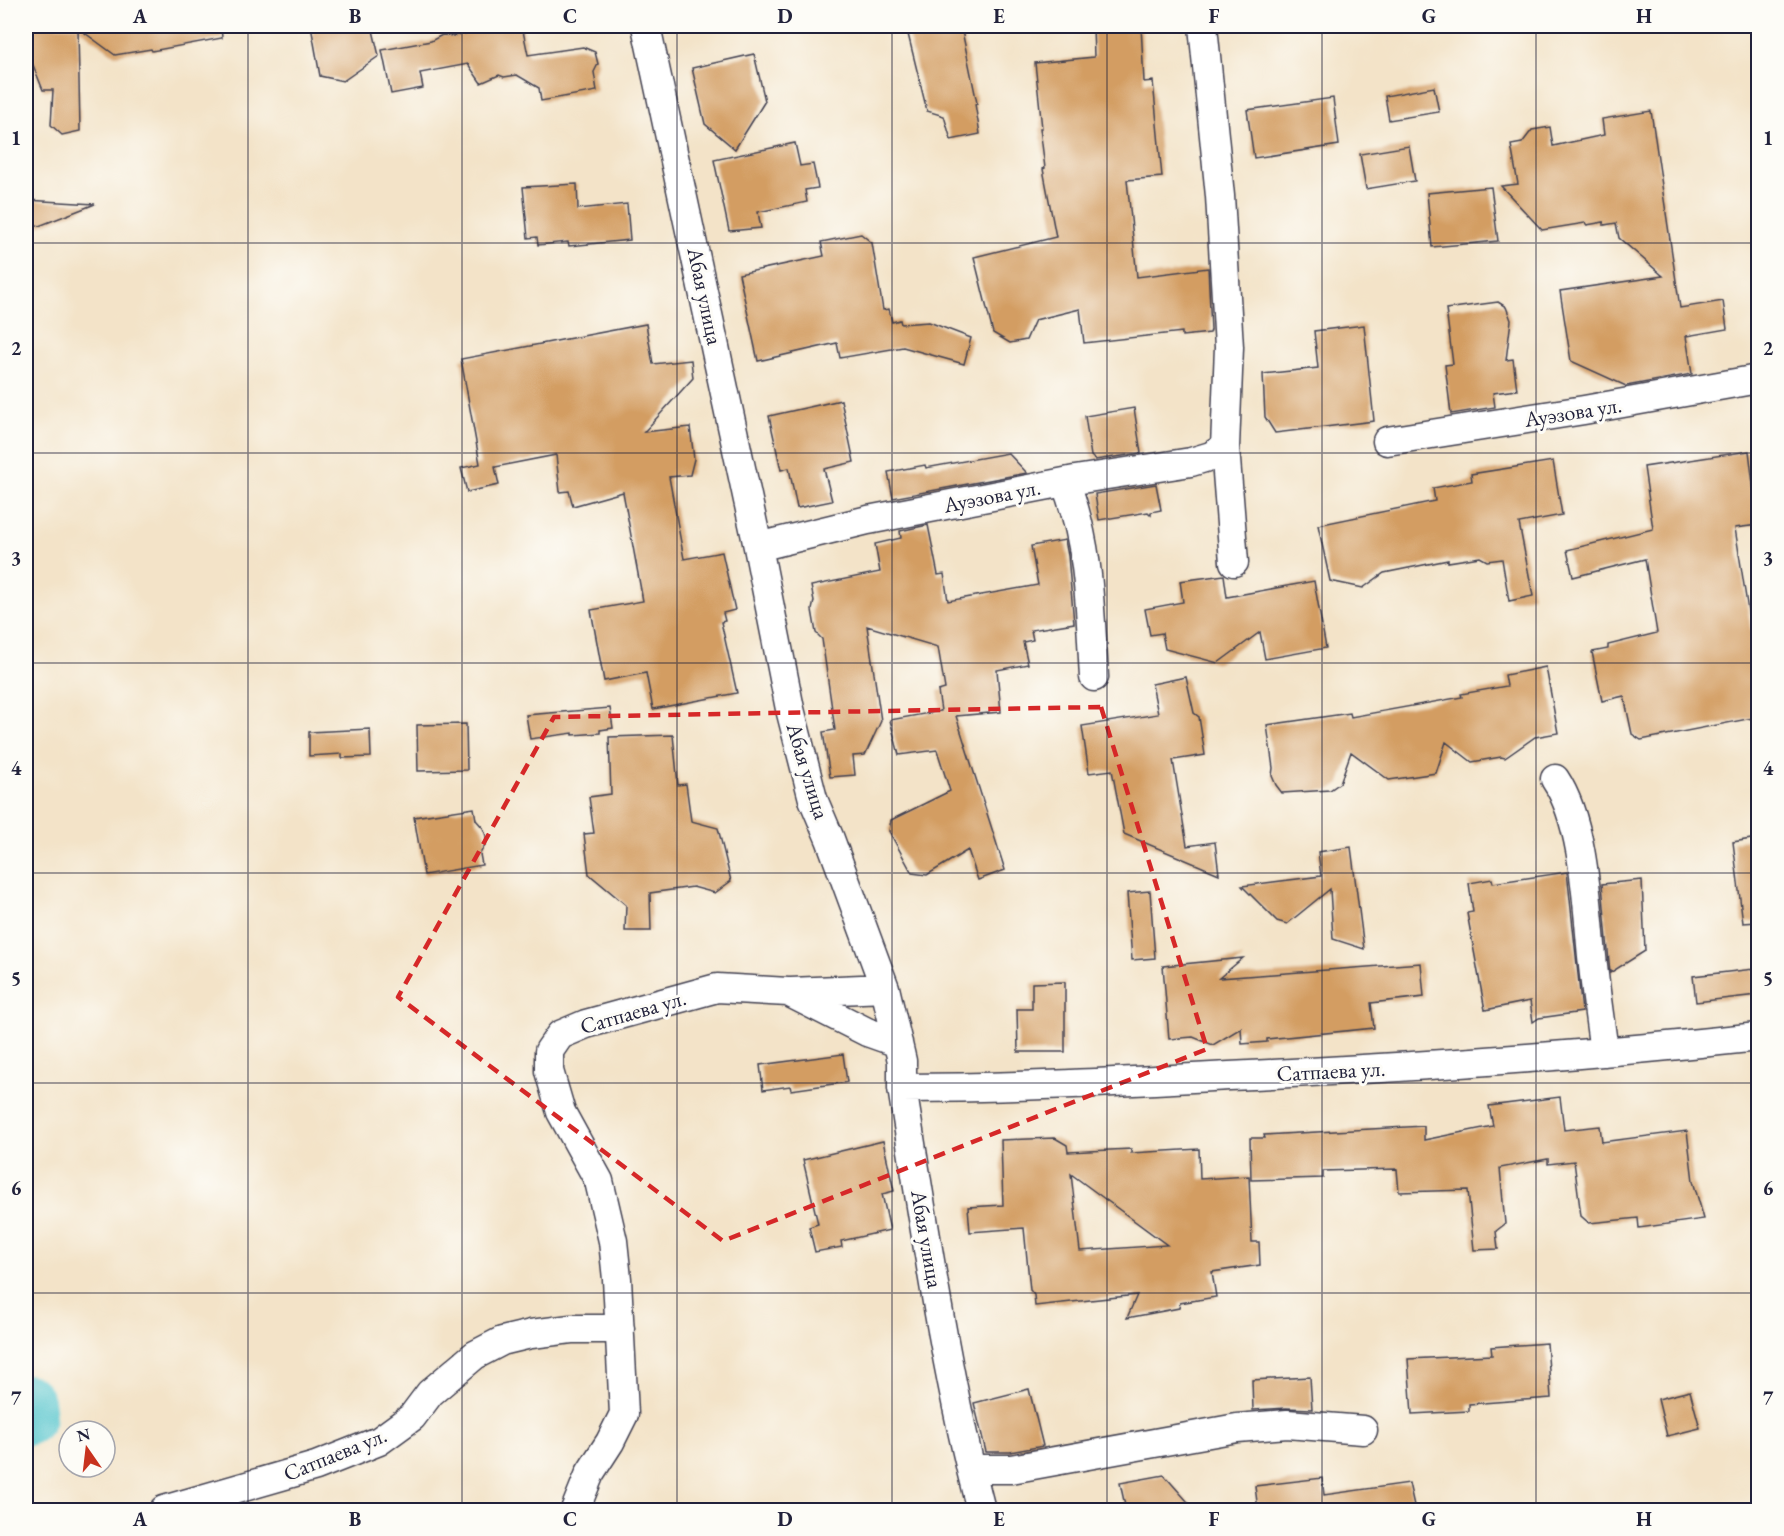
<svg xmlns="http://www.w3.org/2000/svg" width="1784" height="1536" font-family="'EB Garamond',serif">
  <rect width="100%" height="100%" fill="#fdfcf7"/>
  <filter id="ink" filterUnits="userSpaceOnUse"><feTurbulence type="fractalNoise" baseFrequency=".0167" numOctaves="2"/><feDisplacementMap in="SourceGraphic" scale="12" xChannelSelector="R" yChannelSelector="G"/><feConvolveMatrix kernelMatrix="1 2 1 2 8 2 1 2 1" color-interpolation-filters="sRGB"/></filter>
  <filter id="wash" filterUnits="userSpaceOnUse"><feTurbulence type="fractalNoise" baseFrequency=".008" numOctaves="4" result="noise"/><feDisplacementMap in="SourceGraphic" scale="24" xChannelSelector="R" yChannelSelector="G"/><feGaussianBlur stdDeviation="1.35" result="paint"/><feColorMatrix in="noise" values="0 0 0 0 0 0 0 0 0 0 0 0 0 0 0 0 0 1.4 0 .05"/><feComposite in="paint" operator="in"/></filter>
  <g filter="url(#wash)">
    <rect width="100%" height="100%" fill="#f3e3c8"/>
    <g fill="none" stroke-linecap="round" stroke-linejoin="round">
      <path stroke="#59c6ce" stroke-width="56" d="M 26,1402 L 28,1416 L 26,1418"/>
    </g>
    <g id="blocks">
      <path fill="#d39d62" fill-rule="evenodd" d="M 26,26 L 221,26 L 222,38 L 152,51 L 151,49 L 115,55 L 78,28 L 80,131 L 62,135 L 51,125 L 53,90 L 43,90 L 33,65 L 26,66 Z
        M 311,26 L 372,26 L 379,56 L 343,81 L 320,76 Z
        M 488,26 L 522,26 L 528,55 L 583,47 L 595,52 L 598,64 L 594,72 L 597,91 L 541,101 L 539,88 L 517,75 L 504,77 L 499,75 L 481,83 L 468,64 L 420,73 L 423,88 L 391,94 L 382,50 L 431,41 L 442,35 L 453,36 L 489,29 Z
        M 906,26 L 961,26 L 977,103 L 975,104 L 980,134 L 951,140 L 944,116 L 927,111 Z
        M 1093,26 L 1141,26 L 1144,82 L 1153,81 L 1162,177 L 1127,180 L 1137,277 L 1208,268 L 1211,330 L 1210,333 L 1182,336 L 1182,332 L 1084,343 L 1080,309 L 1035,320 L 1026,340 L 1010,343 L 993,333 L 974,257 L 1056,237 L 1043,169 L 1045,168 L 1040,128 L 1042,128 L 1035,63 L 1094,57 Z
        M 754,54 L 765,101 L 735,149 L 705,124 L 692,68 Z
        M 1434,87 L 1439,112 L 1389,120 L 1385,96 Z
        M 1333,98 L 1339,145 L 1254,158 L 1247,110 Z
        M 1651,111 L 1680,308 L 1723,301 L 1727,329 L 1686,336 L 1692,374 L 1626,386 L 1571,361 L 1560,291 L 1663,276 L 1619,238 L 1616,223 L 1604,225 L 1604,222 L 1587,225 L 1585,223 L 1542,230 L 1501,186 L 1518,184 L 1511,145 L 1522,143 L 1532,130 L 1550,127 L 1553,146 L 1604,135 L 1602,119 Z
        M 795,143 L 800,166 L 813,164 L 818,188 L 805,190 L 807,202 L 758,212 L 761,228 L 729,231 L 714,160 Z
        M 1409,146 L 1415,181 L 1366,189 L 1360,154 Z
        M 577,184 L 578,209 L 627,204 L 630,240 L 569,246 L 568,242 L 538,245 L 537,237 L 528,238 L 523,187 Z
        M 1491,187 L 1498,241 L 1432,247 L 1427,193 Z
        M 26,200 L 95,204 L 39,226 L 26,220 Z
        M 861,234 L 872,243 L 883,310 L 889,309 L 892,322 L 900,320 L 901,324 L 929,322 L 971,338 L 964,364 L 903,347 L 840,358 L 837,343 L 758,361 L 739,274 L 824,256 L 821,242 Z
        M 1498,302 L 1506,307 L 1511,320 L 1506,360 L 1513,359 L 1517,390 L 1493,393 L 1495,407 L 1451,414 L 1445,365 L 1453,364 L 1446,309 Z
        M 646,324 L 653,364 L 691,360 L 693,378 L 644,432 L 690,427 L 694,459 L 690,475 L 669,477 L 684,559 L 722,552 L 735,610 L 723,613 L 725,621 L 721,622 L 737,693 L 653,709 L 646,673 L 604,681 L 591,610 L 643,601 L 623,492 L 573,506 L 569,491 L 560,492 L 556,455 L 495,467 L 499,485 L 467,492 L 461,468 L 480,464 L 461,359 Z
        M 1364,325 L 1374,421 L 1275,433 L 1265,417 L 1263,374 L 1318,368 L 1314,331 Z
        M 841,400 L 854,462 L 824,469 L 832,501 L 797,508 L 789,468 L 781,470 L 769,416 Z
        M 1134,408 L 1141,453 L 1095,460 L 1091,456 L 1085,416 Z
        M 1749,451 L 1758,525 L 1735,528 L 1751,630 L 1758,629 L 1758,717 L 1641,740 L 1632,734 L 1624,696 L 1602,701 L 1592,652 L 1608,649 L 1608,645 L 1657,633 L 1645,559 L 1573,577 L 1567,550 L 1653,529 L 1644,467 Z
        M 1008,453 L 1027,473 L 893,498 L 888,472 L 925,465 L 926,468 Z
        M 1553,461 L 1562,515 L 1519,523 L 1533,596 L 1509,601 L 1502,559 L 1487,561 L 1480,557 L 1448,562 L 1448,560 L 1384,573 L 1363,588 L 1330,581 L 1318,525 L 1435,501 L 1433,488 L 1472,481 L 1471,474 Z
        M 1156,484 L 1161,510 L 1151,512 L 1151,515 L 1148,512 L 1099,520 L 1095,494 Z
        M 928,525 L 938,575 L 944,574 L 948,601 L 1038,585 L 1031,546 L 1065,540 L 1068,556 L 1074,623 L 1031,630 L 1033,640 L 1023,642 L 1028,664 L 997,670 L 1001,712 L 956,716 L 1005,870 L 978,880 L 968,850 L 927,875 L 912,873 L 889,831 L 891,820 L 950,791 L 937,750 L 899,755 L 890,720 L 941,711 L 938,691 L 945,689 L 938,647 L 867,626 L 881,721 L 865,755 L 853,756 L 855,775 L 830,777 L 823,732 L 835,730 L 822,639 L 816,633 L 812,610 L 814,601 L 811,586 L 880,572 L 875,544 L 901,538 L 900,531 Z
        M 1224,575 L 1227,597 L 1314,581 L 1326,648 L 1265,659 L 1260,632 L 1218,663 L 1165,649 L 1162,633 L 1150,635 L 1145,609 L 1183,602 L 1180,581 Z
        M 1546,667 L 1558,733 L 1535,737 L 1505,758 L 1501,757 L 1472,762 L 1446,742 L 1436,773 L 1389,780 L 1351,752 L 1340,783 L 1330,790 L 1282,793 L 1276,785 L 1272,776 L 1273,768 L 1267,725 L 1350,713 L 1351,717 L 1462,697 L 1461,694 L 1507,686 L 1505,675 Z
        M 1186,677 L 1194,713 L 1199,717 L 1205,755 L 1173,760 L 1187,846 L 1215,842 L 1219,874 L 1124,834 L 1112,770 L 1089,773 L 1082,726 L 1158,714 L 1152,684 Z
        M 610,708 L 613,728 L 600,730 L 600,733 L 573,735 L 573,733 L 530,739 L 526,715 Z
        M 466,724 L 467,770 L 418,771 L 417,725 Z
        M 370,729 L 371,757 L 342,758 L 342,754 L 309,756 L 309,732 Z
        M 673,735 L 678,785 L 686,784 L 691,821 L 718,828 L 731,881 L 715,893 L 693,887 L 650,893 L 651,931 L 625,931 L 626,905 L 589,874 L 584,834 L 594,833 L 589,797 L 611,794 L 609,737 Z
        M 474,808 L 476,820 L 483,828 L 486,836 L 486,843 L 480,854 L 482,865 L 424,875 L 414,817 Z
        M 1758,838 L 1758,922 L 1743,923 L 1733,842 Z
        M 1351,847 L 1364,949 L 1333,939 L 1330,889 L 1287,924 L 1277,921 L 1242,886 L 1321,876 L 1318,852 Z
        M 1567,872 L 1582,1012 L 1539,1018 L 1533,1022 L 1530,1001 L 1485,1010 L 1467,913 L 1473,912 L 1469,883 L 1492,879 L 1493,883 Z
        M 1642,880 L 1645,951 L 1610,973 L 1602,884 Z
        M 1150,891 L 1155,958 L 1132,960 L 1127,893 Z
        M 1243,958 L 1219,978 L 1421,963 L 1424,997 L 1371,1003 L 1374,1028 L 1267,1039 L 1267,1042 L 1242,1044 L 1241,1028 L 1213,1045 L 1193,1037 L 1169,1039 L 1163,966 Z
        M 1754,969 L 1757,995 L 1696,1002 L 1693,976 Z
        M 1065,982 L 1065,1052 L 1018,1052 L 1017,1009 L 1032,1009 L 1032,983 Z
        M 843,1054 L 847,1082 L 791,1090 L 790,1086 L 763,1090 L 760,1065 Z
        M 1560,1097 L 1564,1130 L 1600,1126 L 1602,1142 L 1687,1131 L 1693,1181 L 1704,1219 L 1639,1228 L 1638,1218 L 1589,1223 L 1581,1216 L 1574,1161 L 1548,1164 L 1548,1159 L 1500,1168 L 1505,1224 L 1496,1231 L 1498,1249 L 1474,1250 L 1468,1190 L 1399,1192 L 1397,1169 L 1323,1171 L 1323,1178 L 1251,1180 L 1250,1138 L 1265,1138 L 1264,1135 L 1424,1126 L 1424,1140 L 1493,1126 L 1489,1106 Z
        M 1055,1138 L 1067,1145 L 1068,1152 L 1131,1149 L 1131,1153 L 1199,1149 L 1200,1179 L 1249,1176 L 1252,1242 L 1259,1242 L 1260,1265 L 1212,1272 L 1216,1297 L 1180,1303 L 1179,1308 L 1127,1318 L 1137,1295 L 1035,1306 L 1034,1295 L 1030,1290 L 1024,1228 L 970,1232 L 968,1207 L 1003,1205 L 1001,1140 ZM 1071,1174 L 1167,1245 L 1080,1251 Z
        M 883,1141 L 894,1191 L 882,1194 L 890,1230 L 841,1241 L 842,1247 L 815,1252 L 809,1227 L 818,1224 L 803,1160 Z
        M 1547,1343 L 1551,1398 L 1469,1404 L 1469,1411 L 1412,1414 L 1408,1359 L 1492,1355 L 1491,1347 Z
        M 1310,1377 L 1312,1409 L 1286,1408 L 1253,1410 L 1252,1380 Z
        M 1029,1389 L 1043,1446 L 1010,1452 L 986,1452 L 974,1403 Z
        M 1690,1391 L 1700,1428 L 1667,1436 L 1658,1399 Z
        M 1164,1475 L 1195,1510 L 1126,1510 L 1120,1483 Z
        M 1322,1478 L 1324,1495 L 1409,1483 L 1415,1510 L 1258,1510 L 1255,1486 Z"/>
    </g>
  </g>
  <g filter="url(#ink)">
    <use href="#blocks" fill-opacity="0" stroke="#413f50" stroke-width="1.5"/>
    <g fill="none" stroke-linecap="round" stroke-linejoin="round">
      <g stroke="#413f50" stroke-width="31">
        <path id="minor" d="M 646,26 L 758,547 L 790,709 L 813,799 L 830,839 L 885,988 L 902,1061 L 902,1088 C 925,1229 945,1372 981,1510
          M 1203,26 L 1220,196 L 1229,347 L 1225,447 L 1234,562
          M 1387,441 L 1584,410 L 1758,379
          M 1065,482 C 1090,544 1090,611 1094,677
          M 758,547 L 868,520 L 1075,480 L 1191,462 L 1211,456 L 1225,447
          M 1555,779 C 1584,822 1587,904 1592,956 C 1595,988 1600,1020 1604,1052
          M 791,992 L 885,988
          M 902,1088 C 1011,1088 1120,1082 1229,1076 C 1406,1068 1582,1056 1758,1037
          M 971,1469 L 1011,1469 L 1237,1428 L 1287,1424 L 1363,1430
          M 164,1510 L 316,1466 L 379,1441 L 412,1417 L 430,1393 L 475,1355 L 502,1341 L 531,1334 L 571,1329 L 620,1329
          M 575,1510 L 590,1473 L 610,1442 L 624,1414 L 617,1279 L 613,1241 L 599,1181 L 561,1112 L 549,1071 L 549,1051 L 560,1035 L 586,1024 L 717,988 L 788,992 L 867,1032 L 898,1043"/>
      </g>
      <use href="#minor" stroke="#fff" stroke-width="28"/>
    </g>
  </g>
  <path fill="none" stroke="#d62828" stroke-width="4.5" stroke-dasharray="12 8" stroke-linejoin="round" d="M 1101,707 L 1207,1049 L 723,1241 L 398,997 L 554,717 Z"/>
  <path fill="none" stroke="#22223b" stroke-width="1.5" stroke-opacity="0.55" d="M 248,26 L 248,1510M 462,26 L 462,1510M 677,26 L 677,1510M 892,26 L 892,1510M 1107,26 L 1107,1510M 1322,26 L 1322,1510M 1536,26 L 1536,1510M 26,243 L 1758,243M 26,453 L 1758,453M 26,663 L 1758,663M 26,873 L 1758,873M 26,1083 L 1758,1083M 26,1293 L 1758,1293"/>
  <g text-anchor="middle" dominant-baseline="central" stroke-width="6" stroke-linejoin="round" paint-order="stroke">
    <g font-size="22" fill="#22223b" stroke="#fdfcf7">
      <text transform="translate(705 296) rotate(78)">Абая улица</text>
      <text transform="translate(1573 412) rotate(-9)">Ауэзова ул.</text>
      <text transform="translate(992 496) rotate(-11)">Ауэзова ул.</text>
      <text transform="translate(808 771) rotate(73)">Абая улица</text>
      <text transform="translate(633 1012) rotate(-16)">Сатпаева ул.</text>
      <text transform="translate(1331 1071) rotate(-3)">Сатпаева ул.</text>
      <text transform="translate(927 1239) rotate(80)">Абая улица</text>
      <text transform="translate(335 1454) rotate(-22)">Сатпаева ул.</text>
    </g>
  </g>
  <rect width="1784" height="1536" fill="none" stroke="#fdfcf7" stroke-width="66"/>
  <g transform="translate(87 1449) rotate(346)"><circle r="28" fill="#fdfcf7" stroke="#a5a5ac" stroke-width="1.5"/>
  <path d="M0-4.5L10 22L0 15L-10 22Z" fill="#c8321e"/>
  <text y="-9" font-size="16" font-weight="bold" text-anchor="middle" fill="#22223b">N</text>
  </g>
  <rect x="33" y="33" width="1718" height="1470" fill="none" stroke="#22223b" stroke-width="2"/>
  <g font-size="20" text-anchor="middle" font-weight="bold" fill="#22223b">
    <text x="140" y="23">A</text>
    <text x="355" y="23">B</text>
    <text x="570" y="23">C</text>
    <text x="785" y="23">D</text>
    <text x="999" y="23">E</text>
    <text x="1214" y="23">F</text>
    <text x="1429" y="23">G</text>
    <text x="1644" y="23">H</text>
    <text x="16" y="145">1</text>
    <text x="1768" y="145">1</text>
    <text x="16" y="355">2</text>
    <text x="1768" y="355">2</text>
    <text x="16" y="565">3</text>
    <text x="1768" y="565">3</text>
    <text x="16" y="775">4</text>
    <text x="1768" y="775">4</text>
    <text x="16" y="985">5</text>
    <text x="1768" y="985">5</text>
    <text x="16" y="1195">6</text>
    <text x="1768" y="1195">6</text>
    <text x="16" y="1405">7</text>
    <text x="1768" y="1405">7</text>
    <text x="140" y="1526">A</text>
    <text x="355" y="1526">B</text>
    <text x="570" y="1526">C</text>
    <text x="785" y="1526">D</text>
    <text x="999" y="1526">E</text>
    <text x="1214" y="1526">F</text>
    <text x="1429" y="1526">G</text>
    <text x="1644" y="1526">H</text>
  </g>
</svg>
